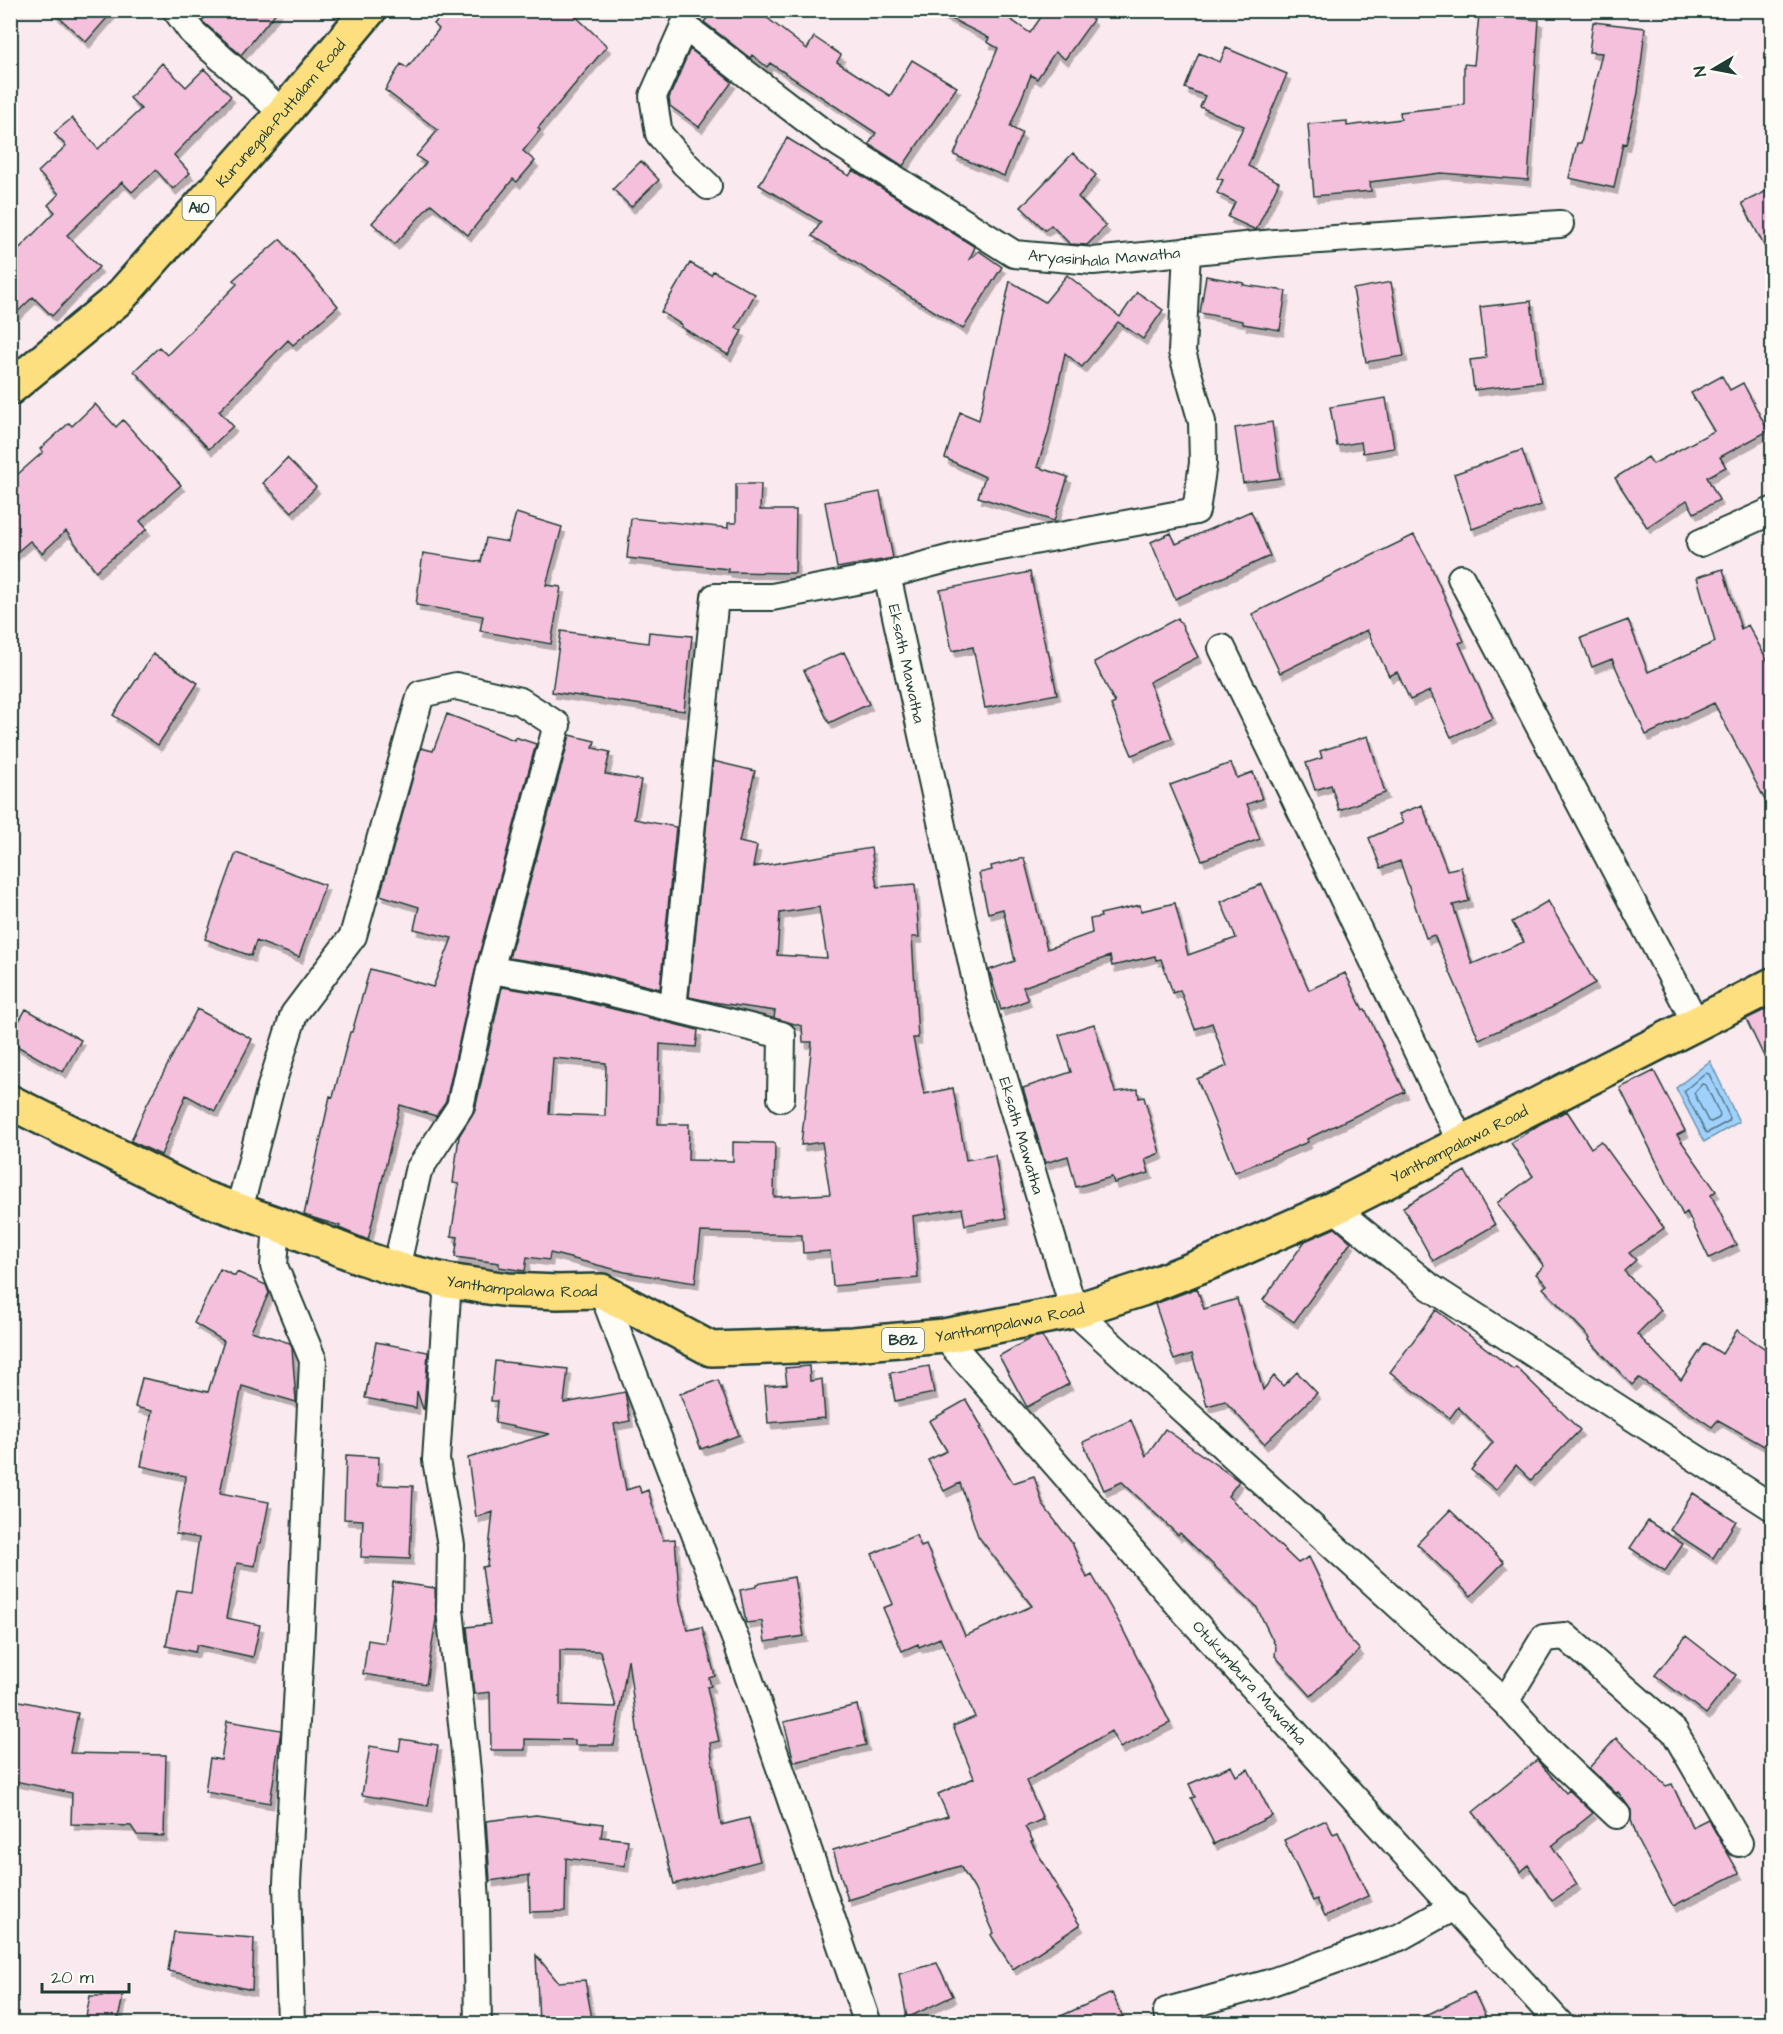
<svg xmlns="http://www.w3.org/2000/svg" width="1783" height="2034" font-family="'Architects Daughter',sans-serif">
  <defs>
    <filter id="shadow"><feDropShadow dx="3.5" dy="6" stdDeviation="0" flood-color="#0004"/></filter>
  </defs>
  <rect width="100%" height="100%" fill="#faeaef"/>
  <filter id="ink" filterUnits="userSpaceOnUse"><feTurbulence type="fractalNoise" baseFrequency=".0167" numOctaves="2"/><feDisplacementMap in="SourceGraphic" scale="12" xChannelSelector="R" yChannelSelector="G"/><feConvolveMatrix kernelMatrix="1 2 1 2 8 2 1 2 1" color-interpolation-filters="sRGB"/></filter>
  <g filter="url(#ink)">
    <path fill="#a0d0fc" stroke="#6c95ac" stroke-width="1.5" d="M 1710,1061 L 1739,1122 L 1704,1142 L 1676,1088 Z"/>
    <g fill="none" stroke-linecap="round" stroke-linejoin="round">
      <path stroke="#537884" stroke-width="1.5" d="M 1705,1073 L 1709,1074 L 1730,1118 L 1729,1121 L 1707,1133 L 1705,1131 L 1684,1091 Z
        M 1702,1084 L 1706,1085 L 1720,1115 L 1719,1118 L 1711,1122 L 1708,1121 L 1694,1093 Z"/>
    </g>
    <path fill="#f4c0dc" stroke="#1f3d34" stroke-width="1.5" fill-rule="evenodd" filter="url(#shadow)" d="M 51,10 L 114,10 L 86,42 Z
      M 211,10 L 278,10 L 241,55 L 202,21 Z
      M 446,10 L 569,10 L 607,46 L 538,128 L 540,130 L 523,151 L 535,161 L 517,182 L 513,179 L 468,235 L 431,204 L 395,244 L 372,223 L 426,163 L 416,156 L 438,130 L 385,90 L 401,64 L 407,68 L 439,29 L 434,24 Z
      M 714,10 L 757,10 L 807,49 L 814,37 L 841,55 L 837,62 L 890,96 L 912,60 L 957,87 L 903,166 L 869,144 L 876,133 L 770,63 L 767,67 L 752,55 L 750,58 L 704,22 Z
      M 934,10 L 997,10 L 1030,33 L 1046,10 L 1080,10 L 1093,20 L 1065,59 L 1055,52 L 1037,79 L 1031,75 L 1010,127 L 1022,133 L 1004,176 L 954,155 L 998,48 L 987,42 L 989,38 Z
      M 1479,15 L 1539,20 L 1528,180 L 1441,173 L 1370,182 L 1371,191 L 1314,196 L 1308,124 L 1347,121 L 1347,126 L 1401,119 L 1400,112 L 1464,105 L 1464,64 L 1474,65 Z
      M 1593,22 L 1645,28 L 1638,93 L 1626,144 L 1623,143 L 1614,188 L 1569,178 L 1577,143 L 1581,143 L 1602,53 L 1589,52 Z
      M 1226,48 L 1287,74 L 1248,166 L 1279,182 L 1256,230 L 1228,217 L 1235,202 L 1217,193 L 1223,180 L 1217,178 L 1244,126 L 1200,107 L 1205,96 L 1185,88 L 1199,53 L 1220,62 Z
      M 690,49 L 732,82 L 699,127 L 670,106 L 669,98 Z
      M 162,63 L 186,87 L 204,69 L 231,96 L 174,155 L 190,173 L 173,189 L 156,170 L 132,192 L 122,182 L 67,235 L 99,267 L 52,316 L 33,297 L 10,319 L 10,258 L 55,212 L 48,205 L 59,194 L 38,172 L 66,146 L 54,133 L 72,118 L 98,149 L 141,109 L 130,98 Z
      M 787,138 L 849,176 L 853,170 L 975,247 L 969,260 L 979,251 L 1002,267 L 963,329 L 812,236 L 821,222 L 759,185 Z
      M 1073,153 L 1096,175 L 1078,197 L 1106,226 L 1087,245 L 1070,244 L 1051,225 L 1045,230 L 1021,207 Z
      M 641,161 L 659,180 L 631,207 L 613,189 Z
      M 1773,188 L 1773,263 L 1742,203 Z
      M 280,239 L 338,306 L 293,345 L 288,340 L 219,411 L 233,426 L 209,449 L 134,371 L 159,347 L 167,355 L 237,284 L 233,280 Z
      M 690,263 L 711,275 L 713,271 L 755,294 L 736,328 L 742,331 L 728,355 L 681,327 L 682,325 L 661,312 Z
      M 1067,275 L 1120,317 L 1137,292 L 1163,310 L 1143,339 L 1118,322 L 1082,367 L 1065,353 L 1048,434 L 1037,467 L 1068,477 L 1054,521 L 978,497 L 985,477 L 945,458 L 960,412 L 979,420 L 1010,281 L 1045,302 Z
      M 1206,276 L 1244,283 L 1243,285 L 1286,291 L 1280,330 L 1243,324 L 1243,321 L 1200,313 Z
      M 1391,282 L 1404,356 L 1366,362 L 1353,289 Z
      M 1531,301 L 1541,382 L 1474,390 L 1470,360 L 1486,358 L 1480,307 Z
      M 1722,376 L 1730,390 L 1743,383 L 1768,431 L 1720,457 L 1726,467 L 1707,477 L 1719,500 L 1694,513 L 1687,500 L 1647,527 L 1615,478 L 1648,457 L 1653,464 L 1714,431 L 1691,393 Z
      M 1386,398 L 1394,448 L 1363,453 L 1361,442 L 1337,446 L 1330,407 Z
      M 95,404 L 116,427 L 123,420 L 181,485 L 140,521 L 147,529 L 96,571 L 66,531 L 42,553 L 30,541 L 10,558 L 10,481 L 43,452 L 40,449 L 69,423 L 72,426 Z
      M 1272,422 L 1280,478 L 1243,483 L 1235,428 Z
      M 1522,450 L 1541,505 L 1472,529 L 1454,474 Z
      M 287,458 L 316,487 L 292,512 L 263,483 Z
      M 736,484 L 761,484 L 760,510 L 796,510 L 795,573 L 728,572 L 728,569 L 627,558 L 631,518 L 728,528 L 728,523 L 736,523 Z
      M 880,492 L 893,558 L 837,568 L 825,502 Z
      M 1251,511 L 1270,556 L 1175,599 L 1151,542 L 1171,533 L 1176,544 Z
      M 516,513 L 562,527 L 546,585 L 561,587 L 551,644 L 480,631 L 483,616 L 416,605 L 423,553 L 481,562 L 486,538 L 508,542 Z
      M 1414,535 L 1430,564 L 1464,641 L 1459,643 L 1493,718 L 1451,737 L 1430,691 L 1410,700 L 1397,672 L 1389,676 L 1367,630 L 1280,673 L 1252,614 Z
      M 1723,569 L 1741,629 L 1748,625 L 1773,671 L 1773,815 L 1714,703 L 1646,735 L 1612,659 L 1592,667 L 1581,638 L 1628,620 L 1648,672 L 1715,642 L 1697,577 Z
      M 1030,572 L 1046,650 L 1048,650 L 1057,694 L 985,708 L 973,647 L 952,651 L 940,590 Z
      M 1178,618 L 1198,657 L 1149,682 L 1172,738 L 1132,755 L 1111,705 L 1115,703 L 1094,662 Z
      M 561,631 L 648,643 L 649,632 L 692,636 L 684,711 L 552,692 Z
      M 844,652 L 869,704 L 829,723 L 804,670 Z
      M 153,654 L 198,683 L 158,745 L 113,715 Z
      M 447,714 L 514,740 L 515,737 L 536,744 L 476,966 L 446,1101 L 436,1116 L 400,1105 L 368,1240 L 339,1228 L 340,1226 L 304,1215 L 330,1096 L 333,1097 L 350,1032 L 352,1032 L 370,969 L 433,987 L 452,938 L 414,929 L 419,907 L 380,895 L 421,748 L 433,751 Z
      M 570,735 L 595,741 L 593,748 L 610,752 L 605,774 L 641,780 L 634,819 L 676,827 L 660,989 L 576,968 L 509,958 Z
      M 1368,736 L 1385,793 L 1339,810 L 1331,785 L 1315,790 L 1306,763 L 1322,758 L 1320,751 Z
      M 713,761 L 755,771 L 739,842 L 757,846 L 753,867 L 871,848 L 877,887 L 915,884 L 919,937 L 912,937 L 918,1038 L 913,1038 L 924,1094 L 953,1088 L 966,1160 L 995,1155 L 1006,1218 L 965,1225 L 962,1208 L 913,1216 L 918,1278 L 833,1286 L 830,1251 L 803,1253 L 802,1235 L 701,1232 L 695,1283 L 625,1272 L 550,1253 L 549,1260 L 527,1257 L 525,1271 L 499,1267 L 499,1263 L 455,1257 L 458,1237 L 451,1236 L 459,1184 L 453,1183 L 459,1136 L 475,1110 L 502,987 L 569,998 L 698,1030 L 696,1047 L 660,1044 L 658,1124 L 689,1124 L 688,1160 L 733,1161 L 733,1142 L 775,1143 L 774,1197 L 830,1194 L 822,1142 L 801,1145 L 812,1042 L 803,1042 L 802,1026 L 774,1018 L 775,1011 L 713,1002 L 689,997 ZM 819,907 L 827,958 L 777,955 L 780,913 ZM 553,1058 L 606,1063 L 605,1116 L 549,1114 Z
      M 1231,763 L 1237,778 L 1253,772 L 1262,799 L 1247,804 L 1260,839 L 1202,860 L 1170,785 Z
      M 1422,805 L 1447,870 L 1461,867 L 1469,901 L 1453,905 L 1472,964 L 1524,942 L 1512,922 L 1548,901 L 1595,983 L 1551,1008 L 1479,1039 L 1434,935 L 1426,938 L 1400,861 L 1381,868 L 1369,838 L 1403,823 L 1399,814 Z
      M 236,853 L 325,885 L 299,957 L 256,941 L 251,956 L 205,939 Z
      M 1024,858 L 1047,949 L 1092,933 L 1090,919 L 1101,917 L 1100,914 L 1140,905 L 1141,911 L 1175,903 L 1188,955 L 1236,938 L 1221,902 L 1262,884 L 1309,990 L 1345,973 L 1363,1010 L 1365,1009 L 1405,1092 L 1307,1139 L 1308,1142 L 1235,1172 L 1197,1079 L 1227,1066 L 1212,1023 L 1195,1029 L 1180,990 L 1173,993 L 1161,959 L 1156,960 L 1155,956 L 1112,966 L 1110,956 L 1023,987 L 1028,1000 L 1001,1010 L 989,970 L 1015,961 L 1003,909 L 988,913 L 979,873 L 992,870 L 991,866 Z
      M 1773,1006 L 1773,1075 L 1746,1019 Z
      M 26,1009 L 81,1040 L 63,1072 L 10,1042 L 10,1036 Z
      M 197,1009 L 252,1039 L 215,1111 L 186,1095 L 161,1155 L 131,1141 L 145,1108 Z
      M 1094,1024 L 1115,1092 L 1138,1089 L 1139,1098 L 1144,1097 L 1160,1153 L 1145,1159 L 1149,1173 L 1114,1183 L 1112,1177 L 1076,1187 L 1068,1156 L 1045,1163 L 1023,1088 L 1071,1072 L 1059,1035 Z
      M 1654,1071 L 1685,1131 L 1677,1135 L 1716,1191 L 1711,1195 L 1736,1245 L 1709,1258 L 1687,1212 L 1683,1215 L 1620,1088 Z
      M 1567,1111 L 1591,1148 L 1601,1141 L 1664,1228 L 1629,1253 L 1636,1260 L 1624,1271 L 1661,1310 L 1637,1334 L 1681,1380 L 1705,1343 L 1722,1354 L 1737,1330 L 1773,1354 L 1773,1451 L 1718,1420 L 1712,1427 L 1639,1378 L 1632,1385 L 1589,1340 L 1590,1338 L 1543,1288 L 1547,1285 L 1536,1274 L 1544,1266 L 1497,1203 L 1533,1176 L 1511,1143 L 1540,1124 Z
      M 1465,1171 L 1495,1225 L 1433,1261 L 1403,1207 Z
      M 1335,1228 L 1351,1242 L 1294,1322 L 1263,1300 L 1305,1241 Z
      M 220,1269 L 235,1276 L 237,1272 L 266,1285 L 269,1293 L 251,1331 L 290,1343 L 292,1348 L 296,1400 L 296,1402 L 242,1386 L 220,1493 L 269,1502 L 261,1543 L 259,1543 L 255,1566 L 237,1563 L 226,1618 L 260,1625 L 253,1657 L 197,1645 L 195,1652 L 166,1646 L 177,1590 L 191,1592 L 199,1538 L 176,1534 L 186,1476 L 141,1466 L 152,1411 L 135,1407 L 142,1378 L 208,1392 L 224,1341 L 194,1323 Z
      M 1197,1288 L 1204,1309 L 1237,1299 L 1263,1390 L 1274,1376 L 1283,1386 L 1297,1372 L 1317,1393 L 1264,1444 L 1225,1401 L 1207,1406 L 1192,1354 L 1174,1360 L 1155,1304 Z
      M 1436,1310 L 1513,1369 L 1516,1367 L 1580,1430 L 1531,1480 L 1516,1465 L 1496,1490 L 1471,1470 L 1493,1442 L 1458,1407 L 1450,1418 L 1390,1372 Z
      M 1042,1336 L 1069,1384 L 1027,1407 L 999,1356 L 1031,1338 Z
      M 376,1342 L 428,1352 L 424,1409 L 423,1409 L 417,1391 L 416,1408 L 365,1398 Z
      M 495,1361 L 568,1369 L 564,1403 L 625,1392 L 630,1421 L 614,1424 L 626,1490 L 639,1486 L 641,1493 L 648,1490 L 663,1540 L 675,1539 L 680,1602 L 688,1630 L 702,1627 L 715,1676 L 709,1678 L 711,1686 L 707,1687 L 719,1741 L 710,1743 L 721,1825 L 749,1818 L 760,1861 L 674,1884 L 640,1751 L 628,1659 L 614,1745 L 575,1745 L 575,1740 L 525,1739 L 525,1750 L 491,1750 L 490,1692 L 474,1694 L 467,1627 L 490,1624 L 482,1567 L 487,1566 L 493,1512 L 476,1517 L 468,1458 L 550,1434 L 495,1423 L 497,1401 L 491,1401 ZM 560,1650 L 600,1651 L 616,1707 L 560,1705 Z
      M 809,1366 L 810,1381 L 822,1379 L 825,1418 L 768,1423 L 765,1386 L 787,1384 L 785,1368 Z
      M 929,1366 L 934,1393 L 895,1401 L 890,1373 Z
      M 718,1380 L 739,1435 L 701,1449 L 680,1394 Z
      M 966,1400 L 982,1427 L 980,1428 L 1013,1483 L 1034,1476 L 1043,1505 L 1072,1543 L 1087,1578 L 1092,1575 L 1120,1624 L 1170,1723 L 1120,1748 L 1111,1731 L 1026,1781 L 1043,1819 L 1025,1827 L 1033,1841 L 1031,1842 L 1058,1887 L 1056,1888 L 1080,1925 L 1013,1969 L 991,1935 L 994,1933 L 974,1888 L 960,1866 L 848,1900 L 833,1850 L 948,1816 L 938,1794 L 974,1778 L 953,1726 L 975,1717 L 940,1638 L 919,1647 L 918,1644 L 902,1651 L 883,1608 L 893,1604 L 872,1554 L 916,1535 L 921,1547 L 926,1545 L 965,1636 L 1032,1606 L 978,1536 L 960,1483 L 944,1491 L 928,1460 L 947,1451 L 929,1421 Z
      M 1131,1420 L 1146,1456 L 1165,1429 L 1239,1481 L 1228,1496 L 1298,1563 L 1309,1557 L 1347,1636 L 1360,1650 L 1311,1696 L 1275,1656 L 1276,1647 L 1256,1606 L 1180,1533 L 1178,1535 L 1122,1482 L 1104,1490 L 1083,1442 Z
      M 346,1455 L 379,1457 L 378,1485 L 413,1486 L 410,1559 L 361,1557 L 363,1520 L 344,1519 Z
      M 1693,1493 L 1736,1521 L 1713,1558 L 1670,1530 Z
      M 1450,1510 L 1504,1562 L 1471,1596 L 1417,1544 Z
      M 1648,1521 L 1683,1544 L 1665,1571 L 1630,1548 Z
      M 794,1577 L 804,1636 L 765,1642 L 762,1621 L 746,1623 L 740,1590 L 756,1587 L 756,1584 Z
      M 393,1582 L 435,1588 L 436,1619 L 426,1684 L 363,1674 L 368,1640 L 385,1643 Z
      M 1686,1636 L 1736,1675 L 1706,1714 L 1655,1675 Z
      M 10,1699 L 78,1713 L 70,1753 L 166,1755 L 164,1836 L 137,1835 L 131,1826 L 71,1824 L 72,1793 L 10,1780 Z
      M 857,1705 L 866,1745 L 794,1762 L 784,1722 Z
      M 227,1721 L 281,1730 L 270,1803 L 205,1792 L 210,1758 L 221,1760 Z
      M 1616,1738 L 1666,1786 L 1672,1784 L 1692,1827 L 1708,1819 L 1739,1873 L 1673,1906 L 1638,1840 L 1631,1820 L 1631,1810 L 1618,1792 L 1616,1793 L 1589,1768 Z
      M 401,1739 L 438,1745 L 428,1806 L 362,1795 L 370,1746 L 399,1751 Z
      M 1537,1760 L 1566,1793 L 1569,1790 L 1593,1813 L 1552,1846 L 1577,1884 L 1552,1901 L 1528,1865 L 1521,1872 L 1473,1812 Z
      M 1231,1766 L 1236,1776 L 1248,1769 L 1272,1816 L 1214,1844 L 1191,1798 L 1195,1797 L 1189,1784 Z
      M 536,1815 L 603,1824 L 601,1837 L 628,1840 L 625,1866 L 566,1858 L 565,1911 L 530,1912 L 529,1875 L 490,1881 L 486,1821 Z
      M 1326,1820 L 1333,1834 L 1338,1832 L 1368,1896 L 1325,1916 L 1317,1899 L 1313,1901 L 1284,1840 Z
      M 174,1932 L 254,1938 L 252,1990 L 168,1971 Z
      M 536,1955 L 558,1982 L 585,1980 L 593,2024 L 539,2024 Z
      M 937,1963 L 953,1996 L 907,2018 L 899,1974 Z
      M 1474,1992 L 1489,2024 L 1408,2024 Z
      M 1112,1993 L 1126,2024 L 1043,2024 Z
      M 90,1996 L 123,1996 L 117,2024 L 100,2024 L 86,2016 Z"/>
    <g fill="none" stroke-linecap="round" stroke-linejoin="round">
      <g stroke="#1f3d34" stroke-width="30">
        <g id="minor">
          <path d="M 176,10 L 192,32 L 283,113"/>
          <path id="s1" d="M 684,26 L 829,137 L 1014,254 L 1093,261 L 1275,243 L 1560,224"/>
          <path d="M 684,26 L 653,96 L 659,134 L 684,163 L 708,186"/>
          <path id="s2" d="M 1187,251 L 1182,352 L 1202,422 L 1203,463 L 1196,511 L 974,552 L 887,575 L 979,995 L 1074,1311 L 1505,1702 L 1552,1754 L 1617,1815"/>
          <path d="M 1700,543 L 1772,511"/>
          <path d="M 1461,578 L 1696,1023"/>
          <path d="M 1222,648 L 1461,1142"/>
          <path d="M 490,970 L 572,983 L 782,1035 L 781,1098"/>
          <path d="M 673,1008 L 715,597 L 772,597 L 887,575"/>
          <path d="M 1334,1208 L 1430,1287 L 1772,1507"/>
          <path d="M 239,1210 L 270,1090 L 294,1014 L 353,936 L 421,694 L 456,686 L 520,701 L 557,725 L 490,970 L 460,1107 L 418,1171 L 396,1269"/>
          <path d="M 277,1224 L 274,1266 L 313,1360 L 300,1650 L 287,1883 L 291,2024"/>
          <path d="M 448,1281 L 436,1460 L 451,1545 L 450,1609 L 468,1781 L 476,1901 L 478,2024"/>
          <path d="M 602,1291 L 738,1646 L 868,2024"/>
          <path id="s3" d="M 944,1336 L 1185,1612 L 1560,2024"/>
          <path d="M 1505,1702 L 1544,1638 L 1565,1636 L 1674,1731 L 1739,1843"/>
          <path d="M 1169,2024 L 1167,2011 L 1266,1984 L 1400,1937 L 1455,1906"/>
        </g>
      </g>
      <g stroke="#1f3d34" stroke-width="38">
        <g id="primary">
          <path id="s4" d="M 10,1102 L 203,1198 L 277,1224 L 363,1258 L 396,1269 L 448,1281 L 508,1290 L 558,1292 L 602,1291 L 711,1349 L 853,1344 L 944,1336 L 1074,1311 L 1142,1289 L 1216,1260 L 1334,1208 L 1772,985"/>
        </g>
      </g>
      <g stroke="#1f3d34" stroke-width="38">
        <g id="trunk">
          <path id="s5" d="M 10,388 L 118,299 L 283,113 L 369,10"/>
        </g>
      </g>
      <use href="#minor" stroke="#fdfcf7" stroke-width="26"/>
      <use href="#primary" stroke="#fedf80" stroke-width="33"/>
      <use href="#trunk" stroke="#fedf80" stroke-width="33"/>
    </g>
  </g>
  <g text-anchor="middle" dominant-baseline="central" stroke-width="5" stroke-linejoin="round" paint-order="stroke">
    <g fill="#fdfcf7" stroke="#62766e" stroke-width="1.5">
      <rect x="182.5" y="196" width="33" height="24" rx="4.5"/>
      <rect x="882" y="1328" width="42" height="24" rx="4.5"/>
    </g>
    <g font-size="15" font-weight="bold" fill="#1f3d34">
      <text x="199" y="208">A10</text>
      <text x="903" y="1340">B82</text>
    </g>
    <g font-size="16" fill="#1f3d34" stroke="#fdfcf7">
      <text stroke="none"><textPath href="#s5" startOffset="387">Kurunegala-Puttalam Road</textPath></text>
      <text stroke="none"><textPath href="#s1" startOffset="492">Aryasinhala Mawatha</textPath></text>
      <text stroke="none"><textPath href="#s2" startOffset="670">Eksath Mawatha</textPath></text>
      <text stroke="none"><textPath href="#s2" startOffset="1156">Eksath Mawatha</textPath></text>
      <text stroke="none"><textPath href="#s4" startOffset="1539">Yanthampalawa Road</textPath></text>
      <text stroke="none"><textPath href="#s4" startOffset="549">Yanthampalawa Road</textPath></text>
      <text stroke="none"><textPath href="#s4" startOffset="1053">Yanthampalawa Road</textPath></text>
      <text stroke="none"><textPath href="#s3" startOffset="462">Otukumbura Mawatha</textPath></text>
    </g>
  </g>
  <rect width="1783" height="2034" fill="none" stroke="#fdfcf7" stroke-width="36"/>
  <rect x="18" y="18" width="1747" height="1998" fill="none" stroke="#1f3d34" stroke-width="2" filter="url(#ink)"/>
  <g transform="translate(1714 69) rotate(260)" stroke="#fdfcf7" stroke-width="4.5" paint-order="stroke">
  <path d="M0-4.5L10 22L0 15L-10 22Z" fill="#1f3d34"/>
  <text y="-9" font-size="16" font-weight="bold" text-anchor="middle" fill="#1f3d34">N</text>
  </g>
  <path d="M42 1983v9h87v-9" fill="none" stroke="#1f3d34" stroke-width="3"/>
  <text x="51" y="1983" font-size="18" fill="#1f3d34" stroke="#fdfcf7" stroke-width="4.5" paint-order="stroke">20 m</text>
</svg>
